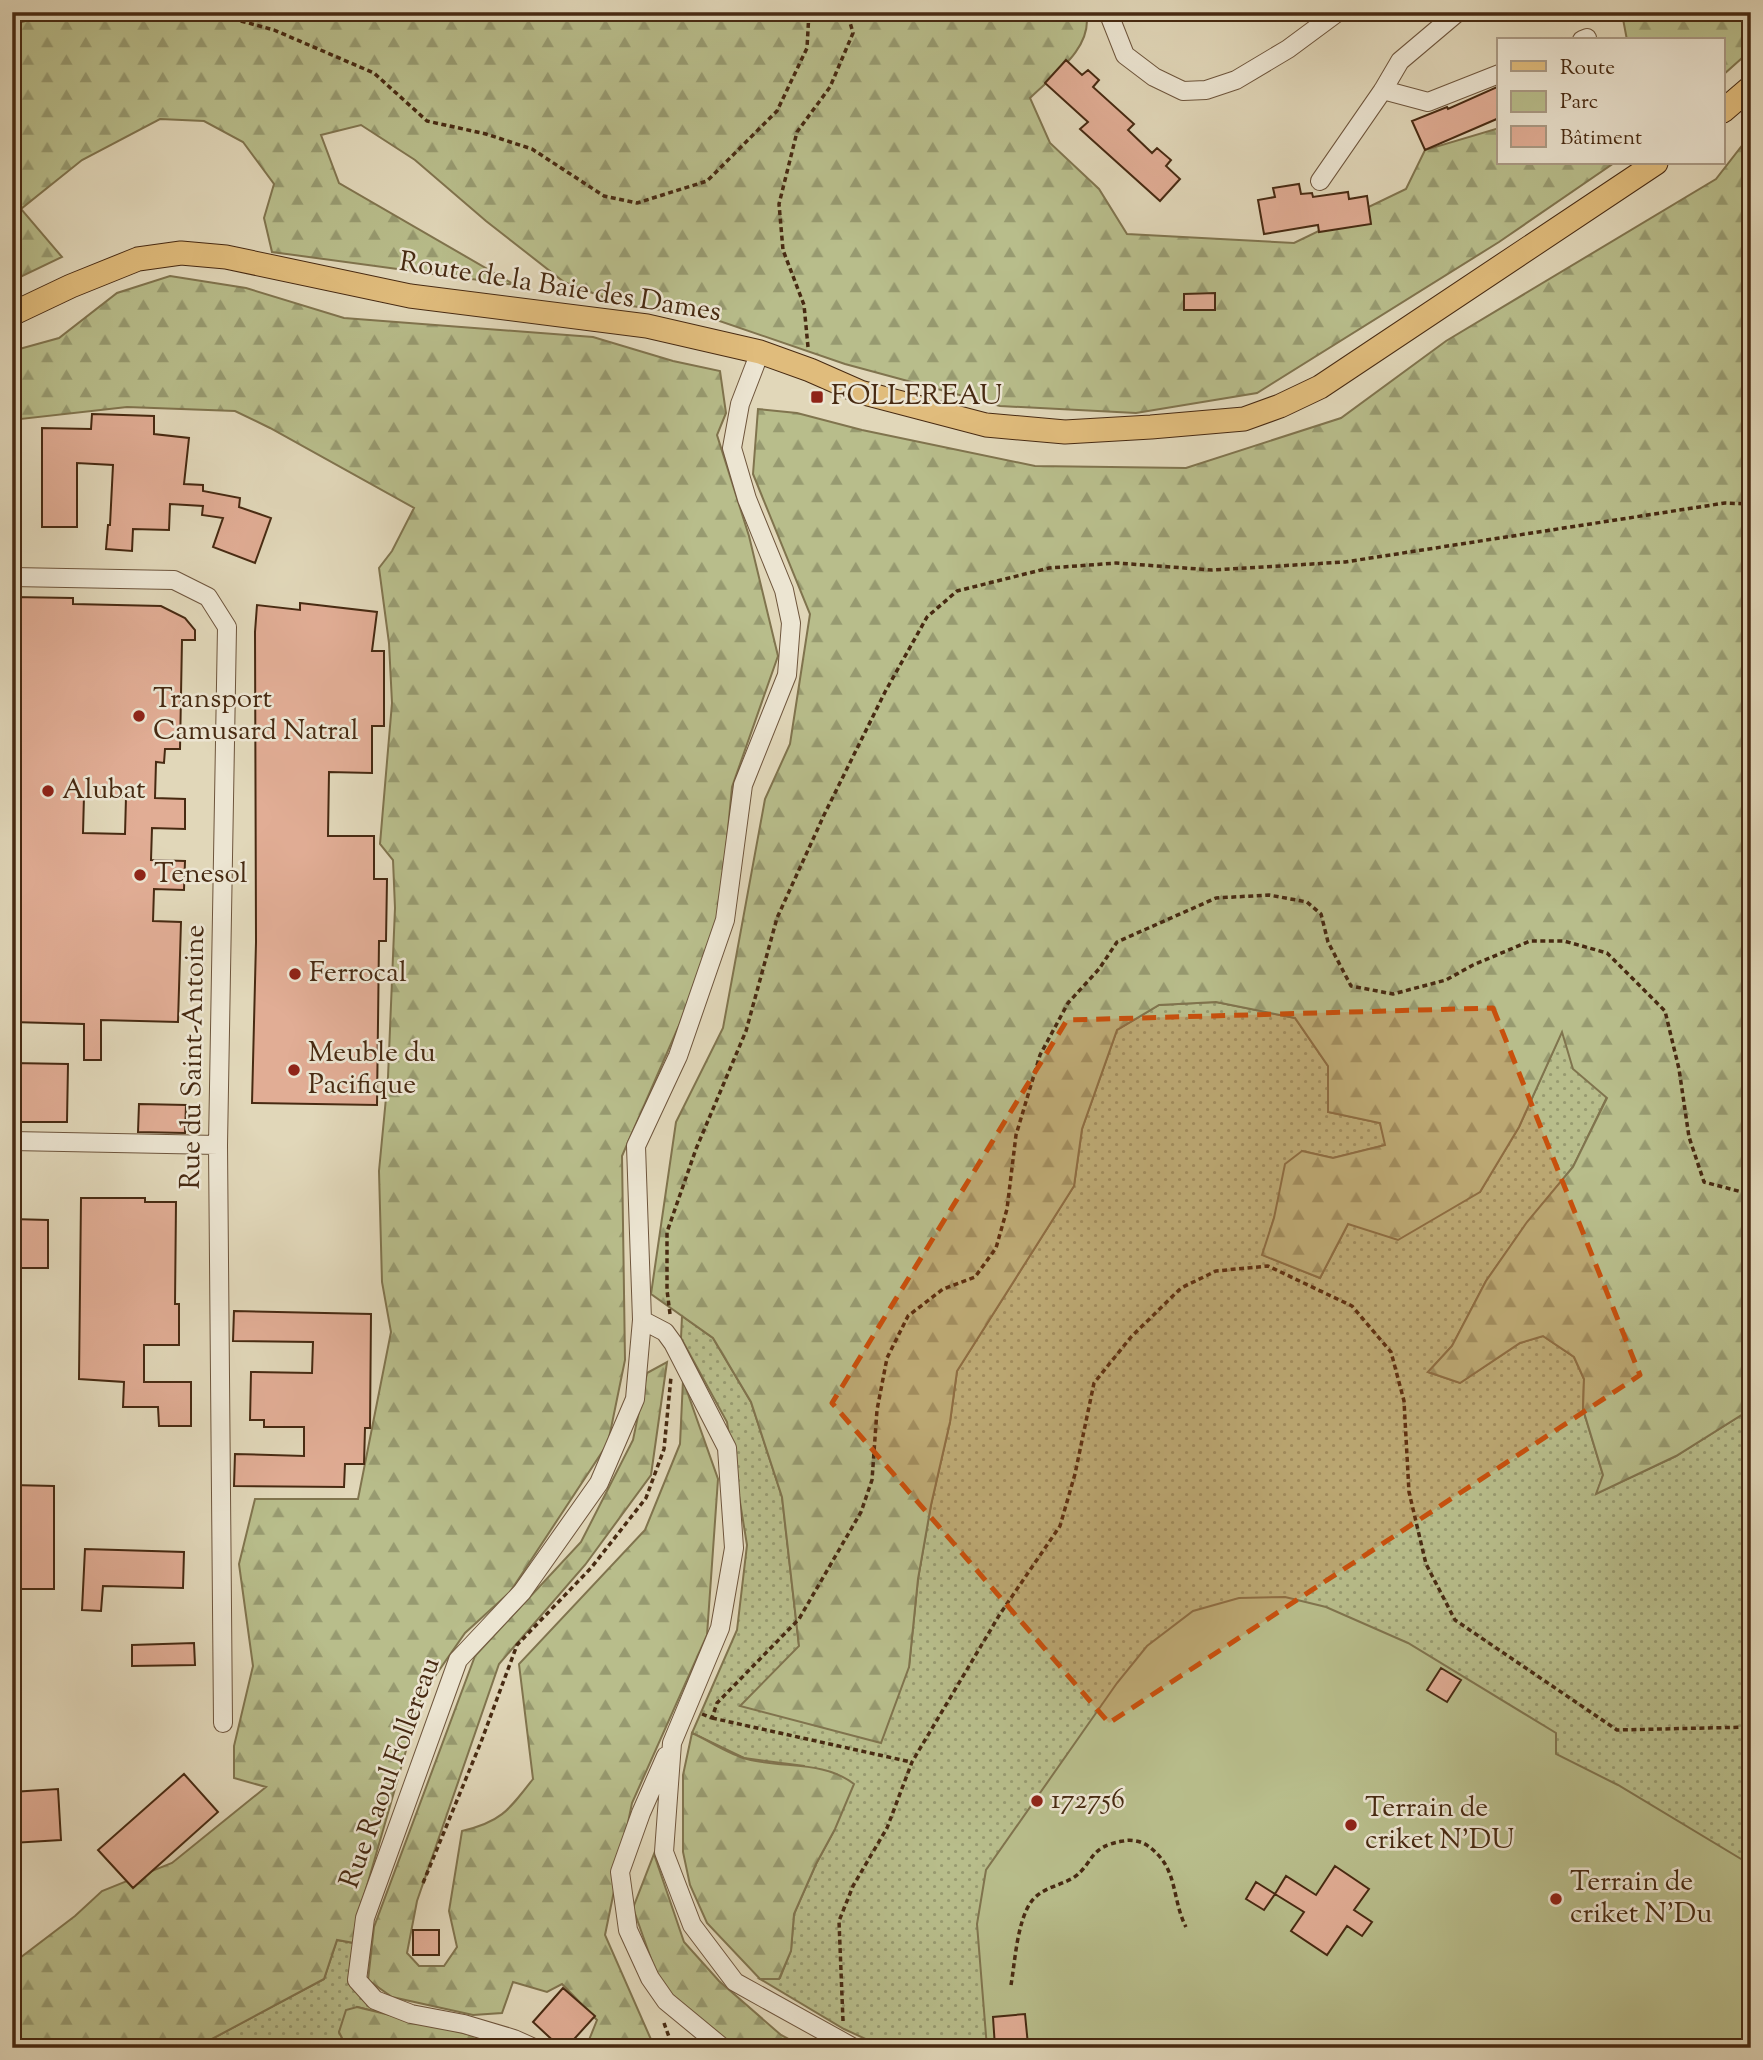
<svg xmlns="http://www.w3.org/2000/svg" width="1763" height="2060" font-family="'Sorts Mill Goudy',serif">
  <defs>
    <pattern id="green-dots" width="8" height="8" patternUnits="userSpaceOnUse" patternTransform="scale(1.75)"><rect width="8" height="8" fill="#b8bd8b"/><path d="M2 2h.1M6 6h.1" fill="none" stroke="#979a70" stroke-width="1.8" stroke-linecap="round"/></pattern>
    <pattern id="forest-firs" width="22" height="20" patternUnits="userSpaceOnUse" patternTransform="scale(1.75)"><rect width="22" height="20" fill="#b8bd8b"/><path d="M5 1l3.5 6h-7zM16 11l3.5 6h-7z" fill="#979a70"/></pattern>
  </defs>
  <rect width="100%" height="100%" fill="#e1d7b9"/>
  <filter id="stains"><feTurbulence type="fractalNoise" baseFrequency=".00286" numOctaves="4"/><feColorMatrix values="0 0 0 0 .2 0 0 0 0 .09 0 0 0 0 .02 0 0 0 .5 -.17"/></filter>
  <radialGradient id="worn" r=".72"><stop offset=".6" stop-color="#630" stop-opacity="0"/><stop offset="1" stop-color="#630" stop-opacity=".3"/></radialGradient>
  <path fill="url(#green-dots)" stroke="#80744e" stroke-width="2" d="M 1216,1002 L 1295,1018 L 1328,1066 L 1328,1112 L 1380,1123 L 1386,1145 L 1333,1158 L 1302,1151 L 1274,1218 L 1263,1255 L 1320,1278 L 1348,1224 L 1480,1192 L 1519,1127 L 1562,1031 L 1594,1084 L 1607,1097 L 1573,1167 L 1527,1223 L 1486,1281 L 1452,1346 L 1428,1372 L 1460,1383 L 1520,1343 L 1543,1336 L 1574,1357 L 1584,1379 L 1583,1409 L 1603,1475 L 1597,1493 L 1676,1456 L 1751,1409 L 1751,2048 L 885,2048 L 844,2029 L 760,1979 L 780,1978 L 791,1950 L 794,1914 L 816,1864 L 835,1829 L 804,1766 L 744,1758 L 692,1733 L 737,1630 L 747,1545 L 727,1422 L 681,1338 L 682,1316 L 713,1338 L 751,1402 L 782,1497 L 799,1646 L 909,1667 L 918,1579 L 931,1505 L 950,1422 L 957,1371 L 1074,1186 L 1082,1129 L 1117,1030 L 1159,1005 Z
    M 337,1940 L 354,1943 L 348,1982 L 377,2012 L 357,2007 L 339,2032 L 347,2048 L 195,2048 L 324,1979 Z"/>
  <path fill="url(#forest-firs)" stroke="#80744e" stroke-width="2" d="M 12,12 L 1086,12 C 1094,48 1052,76 1030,98 L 1050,143 L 1099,189 L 1127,234 L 1294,243 L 1406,189 L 1425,150 L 1499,128 L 1499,163 L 1614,163 L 1499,242 L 1257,393 L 1136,413 L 1000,406 L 845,364 L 705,316 L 624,305 L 564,282 L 486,221 L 415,160 L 361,125 L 321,135 L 339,183 L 515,285 L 272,252 L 264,218 L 274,184 L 243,142 L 204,121 L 160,119 L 82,160 L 21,209 L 62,257 L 12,281 Z
    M 1635,12 L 1751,12 L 1751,50 L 1723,75 L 1723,40 L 1627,40 L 1623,19 Z
    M 1751,134 L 1751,1409 L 1676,1456 L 1596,1494 L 1603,1475 L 1583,1409 L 1584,1379 L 1574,1357 L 1543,1336 L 1520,1343 L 1460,1383 L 1428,1372 L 1452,1346 L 1486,1281 L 1527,1222 L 1573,1167 L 1607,1098 L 1573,1069 L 1562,1032 L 1519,1127 L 1480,1192 L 1398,1240 L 1348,1224 L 1320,1278 L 1262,1255 L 1274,1218 L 1285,1164 L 1302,1151 L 1333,1158 L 1385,1145 L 1380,1123 L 1328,1112 L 1328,1066 L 1295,1018 L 1216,1002 L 1159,1005 L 1117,1030 L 1082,1129 L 1074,1186 L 957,1371 L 950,1422 L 931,1505 L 918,1579 L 909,1667 L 881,1743 L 740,1706 L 799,1646 L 782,1497 L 751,1402 L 713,1338 L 651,1294 L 676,1122 L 723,1028 L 765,799 L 790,744 L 810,614 L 753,474 L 758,409 L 797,413 L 862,430 L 1035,466 L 1186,468 L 1341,418 L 1446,341 L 1716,179 Z
    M 170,276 L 246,288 L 344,318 L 593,337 L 673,361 L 720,371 L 726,413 L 717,435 L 749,536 L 778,656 L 732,787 L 717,946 L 677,1030 L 622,1156 L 625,1360 L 608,1443 L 510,1592 L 465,1633 L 422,1695 L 360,1910 L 354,1943 L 337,1940 L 324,1979 L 195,2048 L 12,2048 L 12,1964 L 75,1916 L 102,1891 L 172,1863 L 266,1787 L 234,1778 L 234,1746 L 253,1666 L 239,1564 L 255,1499 L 358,1499 L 391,1332 L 382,1282 L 379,1171 L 388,1077 L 395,908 L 393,860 L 380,844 L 392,703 L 389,643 L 379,568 L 392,551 L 414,508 L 270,428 L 235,411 L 127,407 L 12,420 L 12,351 L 59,338 L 117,293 Z
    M 667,1362 L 651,1475 L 585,1565 L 499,1664 L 417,1901 L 407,1953 L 419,1966 L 444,1966 L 457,1947 L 449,1911 L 462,1831 C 501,1822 509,1810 533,1779 L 519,1664 L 645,1530 L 680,1444 L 683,1380 L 718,1479 L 707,1635 L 632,1803 L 605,1935 L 653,2044 L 658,2048 L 593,2048 L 589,2040 L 597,2020 L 562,1984 L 547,1992 L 513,1982 L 502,2013 L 473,2015 L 392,1997 L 368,1980 L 374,1927 L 475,1656 L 581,1542 L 633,1440 L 647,1373 Z
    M 692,1733 C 710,1741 728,1754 747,1759 C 783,1769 823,1760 854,1784 L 835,1829 L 816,1864 L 794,1914 L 791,1951 L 779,1979 L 760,1979 L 707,1923 L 690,1885 L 683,1852 L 683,1775 Z
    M 654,1854 L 684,1942 L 719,1981 L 781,2035 L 805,2048 L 734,2048 L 685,2011 L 661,1987 L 633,1908 Z
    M 357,2007 L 480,2037 L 504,2048 L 347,2048 L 339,2032 L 346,2010 Z"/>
  <path fill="#b8bd8b" stroke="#80744e" stroke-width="2" d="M 1285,1597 L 1326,1607 L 1408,1643 L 1556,1733 L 1556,1754 L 1618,1785 L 1751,1865 L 1751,2048 L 987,2048 L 977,1924 L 986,1870 L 1117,1683 L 1147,1646 L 1193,1611 L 1239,1598 Z"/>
  <path fill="#e1ad95" stroke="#472a12" stroke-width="2" fill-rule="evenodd" d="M 1066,60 L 1082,75 L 1088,70 L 1099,80 L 1093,87 L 1134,124 L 1128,130 L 1152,153 L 1157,148 L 1171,160 L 1166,166 L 1180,179 L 1160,201 L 1080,129 L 1088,122 L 1045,83 Z
    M 1497,87 L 1499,93 L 1499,118 L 1425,150 L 1412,121 L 1447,107 L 1448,109 Z
    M 1299,184 L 1301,194 L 1312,193 L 1313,197 L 1348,192 L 1349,199 L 1367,196 L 1371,224 L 1319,232 L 1318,225 L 1264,234 L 1258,200 L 1275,197 L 1273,188 Z
    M 1215,293 L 1215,310 L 1184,310 L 1184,294 Z
    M 92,414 L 154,416 L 154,434 L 189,438 L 184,484 L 203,485 L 203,491 L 240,498 L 239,507 L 271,518 L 255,563 L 213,547 L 223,518 L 202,515 L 203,506 L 170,504 L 169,530 L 133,529 L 132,551 L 106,549 L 108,525 L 110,525 L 113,465 L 77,463 L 77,527 L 42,527 L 42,428 L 91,429 Z
    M 12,597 L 73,598 L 73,604 L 161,606 L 185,618 L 195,630 L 195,640 L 182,640 L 180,749 L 165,749 L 164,763 L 156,762 L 155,798 L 185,799 L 185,829 L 152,828 L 151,860 L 185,861 L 184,890 L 154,889 L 153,921 L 181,922 L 178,1022 L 101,1020 L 101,1060 L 84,1060 L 84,1024 L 12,1022 ZM 84,796 L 126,797 L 125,834 L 83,833 Z
    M 300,603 L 377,612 L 372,651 L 384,651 L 384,726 L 372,726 L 372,773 L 329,772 L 328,836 L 374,836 L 374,879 L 387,879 L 386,941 L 379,941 L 377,1105 L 252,1103 L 256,942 L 255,632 L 257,605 L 300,610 Z
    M 12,1063 L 68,1064 L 67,1122 L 12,1122 Z
    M 139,1104 L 186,1105 L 185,1133 L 138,1132 Z
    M 81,1198 L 145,1198 L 145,1202 L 176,1202 L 175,1304 L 179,1304 L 179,1345 L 144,1345 L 144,1382 L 191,1382 L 191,1426 L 159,1426 L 158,1407 L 123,1407 L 124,1382 L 79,1379 Z
    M 12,1219 L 48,1220 L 48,1268 L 12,1268 Z
    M 234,1311 L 371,1314 L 370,1428 L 365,1428 L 364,1464 L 345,1464 L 344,1487 L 234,1486 L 235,1454 L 304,1456 L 304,1427 L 264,1427 L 264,1420 L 250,1420 L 251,1372 L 312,1373 L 313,1342 L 233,1341 Z
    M 12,1485 L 54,1486 L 54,1589 L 15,1589 L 15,1572 L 12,1572 Z
    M 85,1549 L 184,1552 L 183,1588 L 103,1586 L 101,1611 L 82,1610 Z
    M 194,1643 L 195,1665 L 132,1666 L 132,1645 Z
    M 1441,1668 L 1461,1680 L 1447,1702 L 1427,1690 Z
    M 184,1774 L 218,1812 L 133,1888 L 98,1850 Z
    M 58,1789 L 61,1840 L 12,1843 L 12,1792 Z
    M 1335,1866 L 1369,1889 L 1354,1910 L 1372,1922 L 1362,1936 L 1347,1926 L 1327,1955 L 1291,1931 L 1304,1912 L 1275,1894 L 1286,1876 L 1316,1895 Z
    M 1256,1882 L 1275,1894 L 1264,1910 L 1246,1899 Z
    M 413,1930 L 439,1930 L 439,1955 L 413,1955 Z
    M 563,1988 L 595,2016 L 566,2048 L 561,2048 L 533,2022 Z
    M 1025,2014 L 1028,2045 L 995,2047 L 993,2017 Z"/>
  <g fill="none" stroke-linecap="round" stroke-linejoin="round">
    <g stroke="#6e553c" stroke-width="20">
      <path id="minor" d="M 1108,12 L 1125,55 L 1154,77 L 1183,91 L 1206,90 L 1236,80 L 1288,49 L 1338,12
        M 1582,40 L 1587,38
        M 1383,90 L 1428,102 L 1499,74
        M 1320,181 L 1383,90 L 1400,61 L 1458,12
        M 12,577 L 174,580 L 208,597 L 227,627 L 218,1145 L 223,1723
        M 12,1141 L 218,1145
        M 642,1320 L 665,1332 L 673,1343 L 727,1448 L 734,1548 L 720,1628 L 672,1743 L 664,1852 L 692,1925 L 735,1982 L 854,2048
        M 666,1756 L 641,1813 L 620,1872 L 628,1930 L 650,1978 L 666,2001 L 723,2048
        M 534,2048 L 514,2039 L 464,2024 L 411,2014 L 375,2000 L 357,1980 L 365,1918 L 458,1660 L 522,1592 L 599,1483 L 635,1399 L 642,1320 L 636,1146 L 678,1056 L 725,920 L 743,785 L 787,675 L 791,623 L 784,590 L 747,499 L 732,448 L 740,404 L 760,352"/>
    </g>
    <g stroke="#472a12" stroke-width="25">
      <path id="major" d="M 1723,111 L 1751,87
        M 12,314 L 71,286 L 138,259 L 181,253 L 226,257 L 410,296 L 647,326 L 760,352 L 810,370 L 860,392 L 986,425 L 1065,432 L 1151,427 L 1244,419 L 1280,406 L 1320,387 L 1656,163"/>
    </g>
    <path stroke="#472a12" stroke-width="3.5" stroke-dasharray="5 3.5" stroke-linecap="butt" d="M 208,12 L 274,30 L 374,73 L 427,121 L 486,134 L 532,149 L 604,196 L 637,203 L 707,181 L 777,111 L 807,48 L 809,12
      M 12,22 L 89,12
      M 808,347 L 804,305 L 783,250 L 779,204 L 797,132 L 830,87 L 853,33 L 847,12
      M 670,1314 L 667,1290 L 667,1232 L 696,1149 L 746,1031 L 777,918 L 824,815 L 885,692 L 927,617 L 957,591 L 1049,568 L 1116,563 L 1212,570 L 1345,562 L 1725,503 L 1751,504
      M 702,1714 L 712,1718 L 717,1703 L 799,1619 L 861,1512 L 872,1480 L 877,1410 L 887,1358 L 908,1316 L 943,1289 L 975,1277 L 996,1248 L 1007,1209 L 1016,1135 L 1040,1055 L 1068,1003 L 1099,969 L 1117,942 L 1216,898 L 1269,895 L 1307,902 L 1321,914 L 1328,942 L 1351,986 L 1393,994 L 1446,980 L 1473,965 L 1530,941 L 1564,941 L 1607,953 L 1665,1011 L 1679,1069 L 1689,1137 L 1704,1182 L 1742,1192 L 1751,1190
      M 712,1718 L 911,1762
      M 423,1883 L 481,1742 L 517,1645 L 591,1568 L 646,1498 L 664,1449 L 671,1377
      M 1011,1985 C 1015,1962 1017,1922 1031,1902 C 1041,1888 1059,1886 1073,1878 C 1095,1863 1087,1847 1123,1841 C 1130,1839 1142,1841 1148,1846 C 1179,1868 1171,1898 1186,1927
      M 843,2021 L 839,1921 L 853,1886 L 887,1828 L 912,1762 L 1000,1614 L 1060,1526 L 1075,1474 L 1094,1383 L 1131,1337 L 1181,1288 L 1216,1271 L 1268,1266 L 1352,1306 L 1391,1352 L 1404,1401 L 1409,1492 L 1426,1564 L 1455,1620 L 1617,1730 L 1751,1727
      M 664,2023 L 673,2048"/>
    <use href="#minor" stroke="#ece5d2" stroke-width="18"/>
    <use href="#major" stroke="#e0bc7c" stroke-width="23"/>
  </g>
  <path fill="#c8500d" fill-opacity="0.2" stroke="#c8500d" stroke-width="5" stroke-dasharray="14 9" stroke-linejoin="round" d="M 1493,1008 L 1640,1375 L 1109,1723 L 832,1403 L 1067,1020 Z"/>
  <g fill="#8f2418" stroke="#ece5d2" stroke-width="2.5">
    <rect x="810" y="390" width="14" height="14" rx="3.5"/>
    <circle cx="139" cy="716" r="7"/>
    <circle cx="48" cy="791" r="7"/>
    <circle cx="140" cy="875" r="7"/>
    <circle cx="295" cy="974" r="7"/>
    <circle cx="294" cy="1070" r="7"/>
    <circle cx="1037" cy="1801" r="7"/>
    <circle cx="1351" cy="1825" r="7"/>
    <circle cx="1556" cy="1899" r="7"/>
  </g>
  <g text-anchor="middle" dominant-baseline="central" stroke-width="5" stroke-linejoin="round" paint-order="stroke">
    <g font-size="28" fill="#472a12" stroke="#ece5d2">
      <text transform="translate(560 288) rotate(9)">Route de la Baie des Dames</text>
      <text transform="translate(194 1057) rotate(-89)">Rue du Saint-Antoine</text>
      <text transform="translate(391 1773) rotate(-70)">Rue Raoul Follereau</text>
    </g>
    <g font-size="28" fill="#472a12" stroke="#ece5d2" text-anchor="start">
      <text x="831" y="397">FOLLEREAU</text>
      <text x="153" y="700">Transport<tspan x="153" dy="32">Camusard Natral</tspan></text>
      <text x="62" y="791">Alubat</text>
      <text x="154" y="875">Tenesol</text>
      <text x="309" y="974">Ferrocal</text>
      <text x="308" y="1054">Meuble du<tspan x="308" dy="32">Pacifique</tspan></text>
      <text x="1051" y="1801">172756</text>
      <text x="1365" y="1809">Terrain de<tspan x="1365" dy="32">criket N'DU</tspan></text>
      <text x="1570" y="1883">Terrain de<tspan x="1570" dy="32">criket N'Du</tspan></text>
    </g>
  </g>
  <rect width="1763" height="2060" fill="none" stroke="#e1d7b9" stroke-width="42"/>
  <rect x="14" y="14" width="1735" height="2032" fill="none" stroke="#472a12" stroke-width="3.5"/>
  <rect x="21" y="21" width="1721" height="2018" fill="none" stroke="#472a12" stroke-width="2"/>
  <rect x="1497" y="38" width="228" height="126" fill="#ece5d2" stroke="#aa9a85" stroke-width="2"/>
  <rect x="1511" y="61" width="35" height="10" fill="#e0bc7c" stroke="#aa9a85" stroke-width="2"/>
  <text x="1560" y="74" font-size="21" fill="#472a12">Route</text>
  <rect x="1511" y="91" width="35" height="21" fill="#b8bd8b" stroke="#aa9a85" stroke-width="2"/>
  <text x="1560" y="108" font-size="21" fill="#472a12">Parc</text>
  <rect x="1511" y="126" width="35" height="21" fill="#e1ad95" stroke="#aa9a85" stroke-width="2"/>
  <text x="1560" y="144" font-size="21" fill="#472a12">Bâtiment</text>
  <rect width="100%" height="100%" filter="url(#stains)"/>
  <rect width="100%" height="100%" fill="url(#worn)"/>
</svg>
